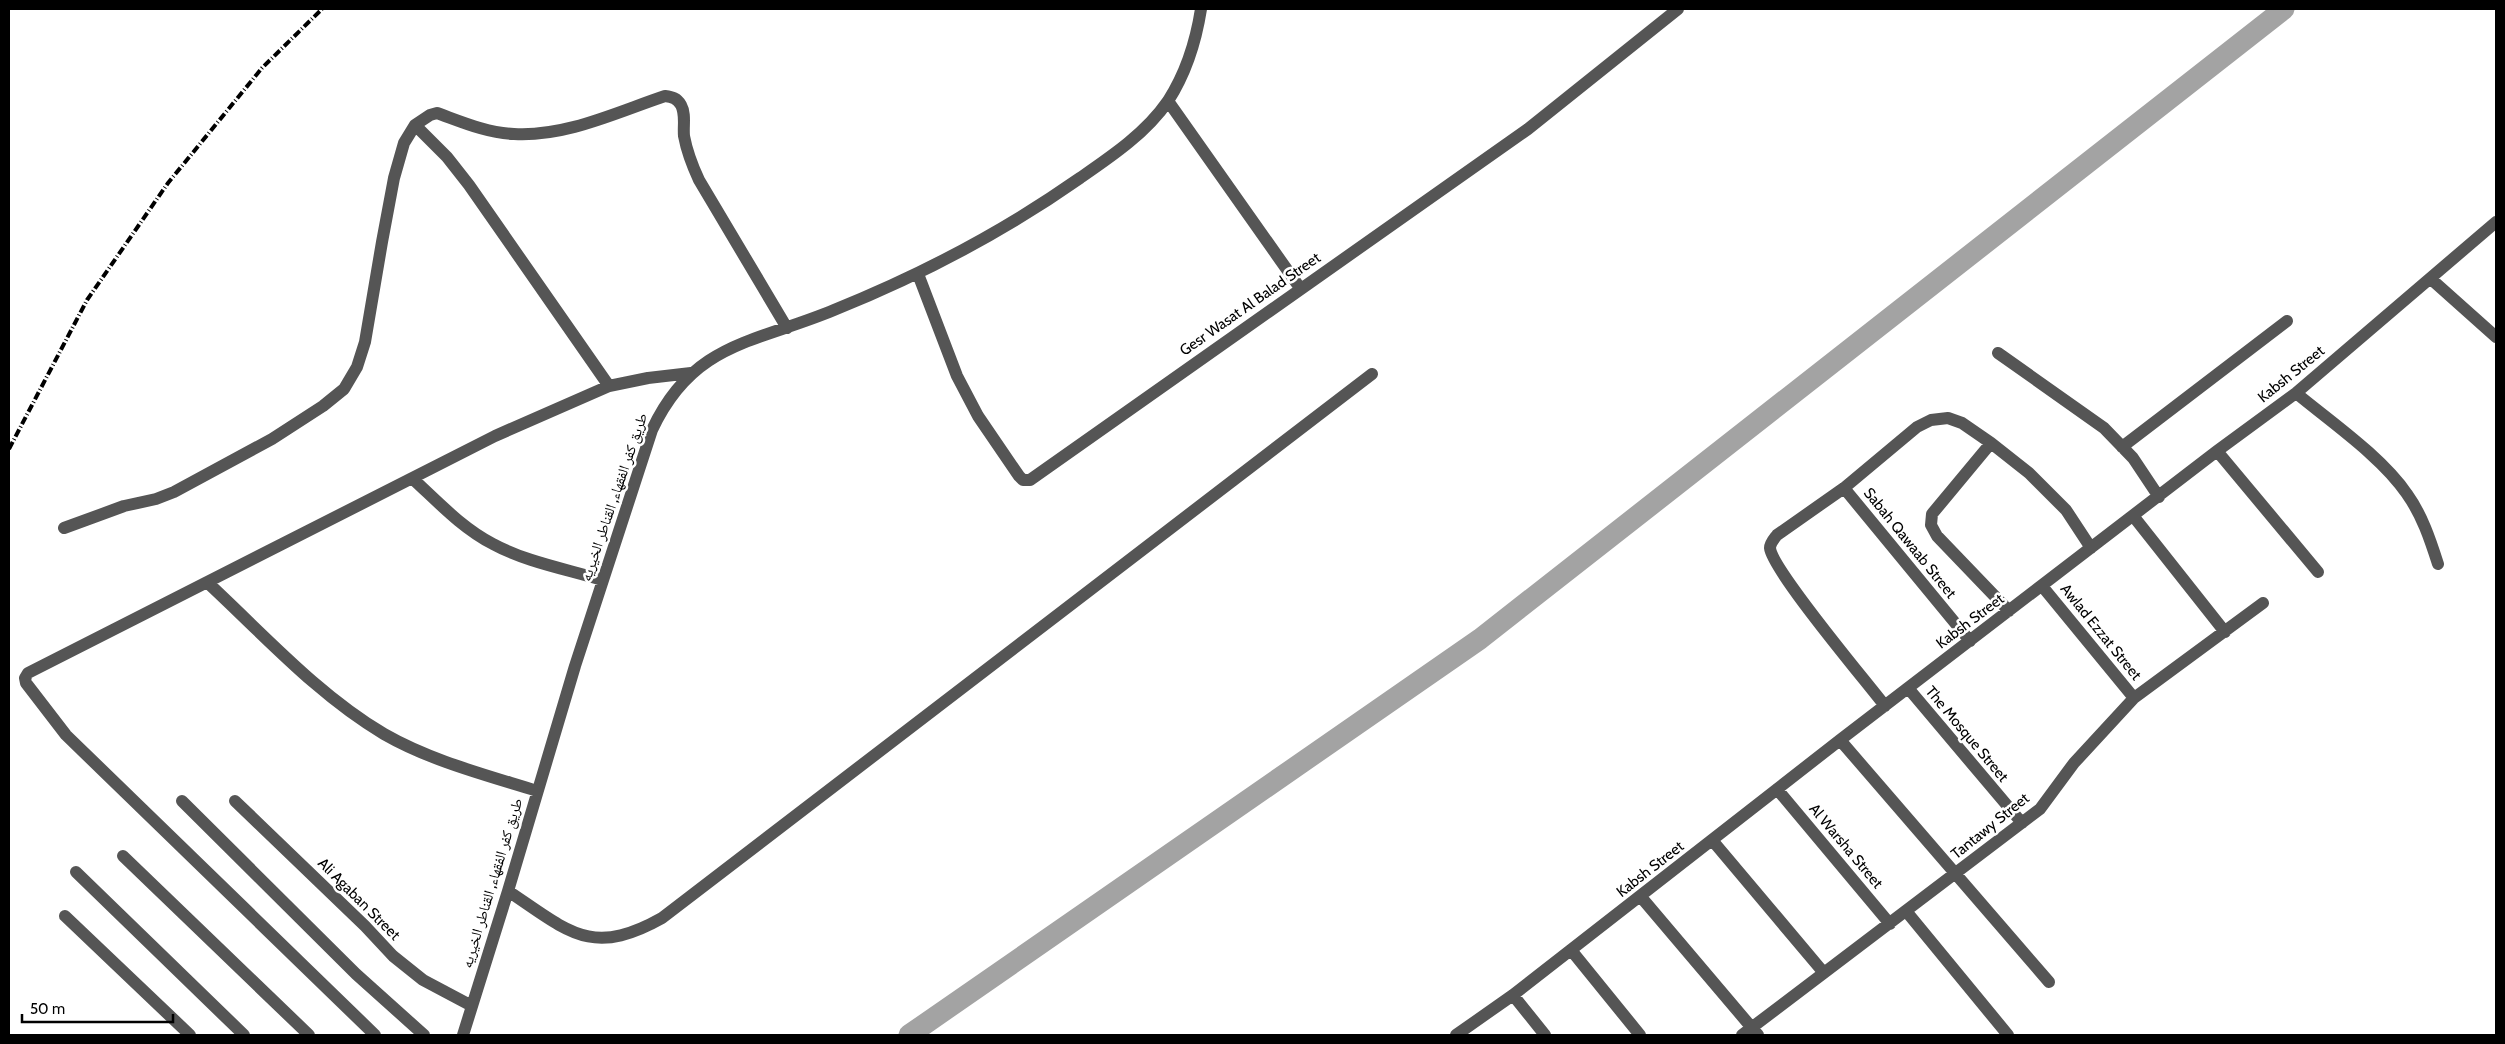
<svg xmlns="http://www.w3.org/2000/svg" width="2505" height="1044" font-family="Cabin,'Noto Naskh Arabic',sans-serif">
  <rect width="100%" height="100%" fill="#fff"/>
  <g fill="none" stroke-linecap="round" stroke-linejoin="round">
    <path stroke="#a3a3a3" stroke-width="21" d="M 909,1035 L 1480,639 L 2284,9"/>
    <path stroke="#555" stroke-width="12" d="M 1168,101 L 1300,288
      M 415,125 L 447,157 L 469,185 L 609,386
      M 918,274 L 957,376 L 978,416 L 1019,476 L 1023,480 L 1030,480 L 1528,129 L 1678,9
      M 2431,279 L 2496,337
      M 1998,353 L 2104,428 L 2133,458 L 2159,497
      M 2296,393 C 2331,422 2382,457 2407,494 C 2422,515 2430,539 2438,564
      M 1991,443 L 1932,514 L 1931,525 L 1937,536 L 2009,611
      M 2122,447 L 2287,321
      M 2217,451 L 2318,572
      M 413,479 C 438,502 462,528 493,544 C 526,562 566,569 602,580
      M 1844,488 L 1970,641
      M 2134,517 L 2225,632
      M 64,528 L 124,506 L 156,499 L 174,492 L 272,439 L 323,406 L 344,389 L 357,367 L 365,342 L 382,242 L 394,178 L 404,143 L 415,125 L 430,115 L 437,113 C 462,122 487,133 514,134 C 566,137 617,112 665,96 C 672,97 677,98 681,105 C 686,114 683,126 684,136 C 687,152 692,165 699,180 L 787,328
      M 208,583 C 264,635 318,695 384,734 C 431,761 486,775 537,791
      M 2042,586 L 2134,698
      M 1908,688 L 2022,823
      M 1885,706 C 1866,681 1772,570 1770,548 C 1770,543 1774,539 1777,535 L 1844,488 L 1917,427 L 1931,420 L 1948,418 L 1962,423 L 1991,443 L 2029,473 L 2066,510 L 2091,548
      M 1840,740 L 2049,982
      M 1777,789 L 1890,924
      M 182,801 L 356,974 L 424,1035
      M 235,801 L 365,926 L 393,956 L 423,980 L 472,1006
      M 1712,840 L 1824,973
      M 123,856 L 309,1035
      M 76,872 L 244,1035
      M 508,891 C 568,931 591,958 662,918 L 1372,374
      M 1641,897 L 1758,1035
      M 1906,911 L 2008,1035
      M 65,916 L 190,1035
      M 1571,950 L 1640,1035
      M 1513,995 L 1545,1035
      M 375,1035 L 66,735 L 26,683 L 25,678 L 28,673 L 495,436 L 609,386 L 648,378 L 691,373
      M 463,1035 L 508,891 L 575,666 L 652,430 C 693,342 755,343 834,310 C 921,275 1003,232 1080,178 C 1112,156 1146,133 1168,101 C 1186,73 1196,41 1201,9
      M 1456,1035 L 1513,995 L 1840,740 L 2217,451 L 2296,393 L 2496,222
      M 1742,1035 L 2040,809 L 2074,763 L 2134,698 L 2263,603"/>
    <path stroke="#000" stroke-width="4" stroke-dasharray="8 2.5 1 2.5" stroke-linecap="butt" d="M 9,449 L 87,300 L 168,183 L 262,68 L 322,9"/>
  </g>
  <g text-anchor="middle" dominant-baseline="central" stroke-width="5" stroke-linejoin="round" paint-order="stroke">
    <g font-size="15" fill="#000" stroke="#fff">
      <text transform="translate(1250 304) rotate(-35)">Gesr Wasat Al Balad Street</text>
      <text transform="translate(2291 374) rotate(-39)">Kabsh Street</text>
      <text transform="translate(614 497) rotate(-71)">طريق كفر الفقهاء, القناطر الخيريه</text>
      <text transform="translate(1910 543) rotate(51)">Sabah Qawaab Street</text>
      <text transform="translate(1970 621) rotate(-37)">Kabsh Street</text>
      <text transform="translate(2101 632) rotate(51)">Awlad Ezzat Street</text>
      <text transform="translate(1967 734) rotate(50)">The Mosque Street</text>
      <text transform="translate(1990 826) rotate(-39)">Tantawy Street</text>
      <text transform="translate(1846 846) rotate(50)">Al Warsha Street</text>
      <text transform="translate(1650 869) rotate(-38)">Kabsh Street</text>
      <text transform="translate(492 883) rotate(-73)">طريق كفر الفقهاء, القناطر الخيريه</text>
      <text transform="translate(359 899) rotate(45)">Ali Agaban Street</text>
    </g>
  </g>
  <rect width="2505" height="1044" fill="none" stroke="#000000" stroke-width="20"/>
  <path d="M22 1014v8h151v-8" fill="none" stroke="#000000" stroke-width="2.5"/>
  <text x="30" y="1014" font-size="15" fill="#000000" stroke="#ffffff" stroke-width="4" paint-order="stroke">50 m</text>
</svg>
